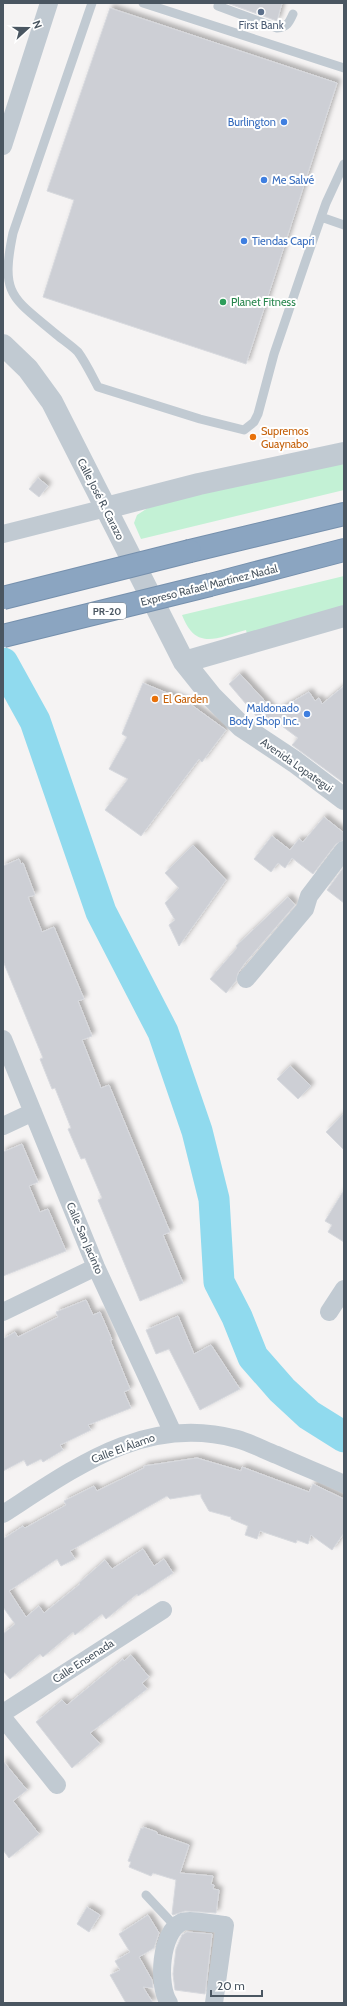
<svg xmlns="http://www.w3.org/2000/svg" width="347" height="2006" font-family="Cabin,sans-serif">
  <defs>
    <filter id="shadow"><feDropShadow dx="3.5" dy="-3.5" stdDeviation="2" flood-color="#0004"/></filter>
  </defs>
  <rect width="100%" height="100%" fill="#f5f3f3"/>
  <path fill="#c3f1d5" d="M 344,462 L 344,490 L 141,539 L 134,523 L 137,515 L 154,504 Z
    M 344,576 L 344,606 L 247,634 L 246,630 C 216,638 196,651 182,615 Z"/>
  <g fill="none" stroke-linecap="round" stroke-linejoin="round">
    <path stroke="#90daee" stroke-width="5" d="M 3,693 L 14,683"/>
    <path stroke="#90daee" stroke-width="31" d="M 3,663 L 35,721 L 101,912 L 163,1032 L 197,1131 L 214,1199 L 219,1282 L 237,1317 L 253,1357 L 282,1390 L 309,1415 L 344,1437"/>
  </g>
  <path fill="#cdcfd5" stroke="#d7d9de" filter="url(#shadow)" d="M 227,3 L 282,3 L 277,21 Z
    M 110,8 L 337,83 L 246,364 L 43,297 L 74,200 L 47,191 Z
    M 38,478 L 48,486 L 39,497 L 29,489 Z
    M 240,674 L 275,712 L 309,692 L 315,701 L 319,698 L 322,704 L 344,686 L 344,783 L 292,745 L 298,738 L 278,723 L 263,724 L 229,684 Z
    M 143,683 L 186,701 L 226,730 L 202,762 L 199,759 L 141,836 L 105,810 L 128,779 L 109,769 L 127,737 L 122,734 Z
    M 324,817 L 344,833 L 344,840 L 336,844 L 313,874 L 292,858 L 285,868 L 278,863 L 271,872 L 254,859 L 272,836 L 290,850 L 299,839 L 303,842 Z
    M 193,845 L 226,880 L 179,946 L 169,925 L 175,920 L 165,903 L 179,888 L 165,873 Z
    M 19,859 L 21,864 L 23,863 L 35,895 L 28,897 L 42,932 L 54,927 L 84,999 L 78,1001 L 92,1036 L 82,1040 L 101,1088 L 109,1085 L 170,1232 L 163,1235 L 183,1283 L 140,1301 L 98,1200 L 102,1198 L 85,1158 L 81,1159 L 68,1129 L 71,1128 L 55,1088 L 52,1089 L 40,1059 L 43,1058 L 3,961 L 3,866 Z
    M 344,867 L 344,903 L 327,890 Z
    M 288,897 L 295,905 L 245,963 L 238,973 L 236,981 L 226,993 L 210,979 L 237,948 L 236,946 Z
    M 290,1066 L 311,1086 L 298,1099 L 277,1079 Z
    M 344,1113 L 344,1150 L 326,1132 Z
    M 22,1144 L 38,1182 L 29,1186 L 40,1212 L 48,1209 L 66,1251 L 3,1276 L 3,1152 Z
    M 344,1190 L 344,1242 L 328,1232 L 332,1225 L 325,1221 Z
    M 86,1300 L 93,1315 L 100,1312 L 112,1340 L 110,1340 L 130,1389 L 124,1392 L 131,1408 L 88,1425 L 91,1430 L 60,1445 L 63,1450 L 43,1462 L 41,1459 L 27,1466 L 24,1460 L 3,1471 L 3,1339 L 15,1332 L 18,1337 L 58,1317 L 56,1312 Z
    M 178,1316 L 194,1354 L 211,1345 L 240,1389 L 200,1410 L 169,1349 L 156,1354 L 146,1330 Z
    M 197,1458 L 241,1471 L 242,1467 L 309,1492 L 313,1484 L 344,1499 L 344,1533 L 332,1550 L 311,1535 L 308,1544 L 297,1540 L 296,1543 L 260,1531 L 257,1539 L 245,1535 L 248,1526 L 231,1519 L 231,1517 L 209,1511 L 201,1497 L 201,1494 L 170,1499 L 167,1496 L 70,1551 L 75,1559 L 61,1566 L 57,1559 L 9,1591 L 26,1617 L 39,1606 L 44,1613 L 80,1584 L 79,1583 L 105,1560 L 112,1569 L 143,1549 L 154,1566 L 164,1559 L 173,1573 L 138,1596 L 137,1594 L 106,1619 L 102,1614 L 75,1635 L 73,1632 L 43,1657 L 40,1654 L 10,1679 L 3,1671 L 3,1634 L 15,1624 L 3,1607 L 3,1539 L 23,1526 L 25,1528 L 66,1505 L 64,1501 L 94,1486 L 97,1491 L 144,1468 L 144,1466 Z
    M 131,1655 L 149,1677 L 142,1683 L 147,1689 L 90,1733 L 100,1744 L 72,1768 L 36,1722 L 62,1700 L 67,1705 L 123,1659 L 124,1661 Z
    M 3,1761 L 27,1790 L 13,1801 L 39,1834 L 9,1858 L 3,1850 Z
    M 143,1827 L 157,1832 L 157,1834 L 189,1845 L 180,1873 L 213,1876 L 211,1884 L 214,1885 L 213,1889 L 219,1890 L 216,1913 L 185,1911 L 173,1915 L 172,1914 L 176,1880 L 153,1873 L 151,1876 L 129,1867 L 131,1862 L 128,1861 L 141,1828 L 143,1829 Z
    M 87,1907 L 100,1915 L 89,1932 L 77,1924 Z
    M 148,1915 L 159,1933 L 154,1948 L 139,1957 L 152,1980 L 153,1988 L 143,1987 L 153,2003 L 126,2003 L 110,1975 L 120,1970 L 115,1961 L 130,1952 L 119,1934 Z
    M 187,1932 L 212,1934 L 205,1994 L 175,1990 L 173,1974 L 176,1949 L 182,1935 Z"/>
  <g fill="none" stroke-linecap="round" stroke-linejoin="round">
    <g stroke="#7690ad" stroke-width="24">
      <path id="motorway" d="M 190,551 L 344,514
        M 210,585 L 344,550"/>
    </g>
    <path stroke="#c1cad2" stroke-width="9" d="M 92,3 L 13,233 C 0,296 12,297 57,335 C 63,340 72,346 78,352 C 86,363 92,376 98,387 L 200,419 L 244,430 L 254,422 L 258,414 L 274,354 L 305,263 L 326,203 L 344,164
      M 143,3 L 344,68
      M 219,3 L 218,6 L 277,28 C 287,27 289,23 293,14
      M 321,217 L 344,225
      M 146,1895 L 175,1926"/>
    <path stroke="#c1cad2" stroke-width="18" d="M 3,146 L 49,3
      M 3,534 L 106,508
      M 246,979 L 305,909 L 309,896 L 344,850
      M 3,1039 L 96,1267 L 173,1433
      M 3,1126 L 33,1112
      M 3,1312 L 96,1267
      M 329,1312 L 344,1289
      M 3,1514 C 76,1467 146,1414 237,1439 C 251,1443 264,1450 277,1455 C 299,1465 322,1474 344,1484
      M 3,1713 L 163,1610
      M 3,1718 L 57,1785
      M 169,2003 C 157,1985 160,1932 182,1922 C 189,1919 216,1924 225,1925 L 214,2003"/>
    <path stroke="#c1cad2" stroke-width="22" d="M 3,345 L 28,369 L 52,402 L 184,662 L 212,697 L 241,726 L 295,762 L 344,799
      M 106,508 L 199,484 L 344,453
      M 184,662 L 344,616"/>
    <use href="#motorway" stroke="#8ba5c1" stroke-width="22"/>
    <g stroke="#7690ad" stroke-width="24" stroke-linecap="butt">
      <path id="motorway-bridge" d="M 3,598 L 190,551
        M 3,636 L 210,585"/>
    </g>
    <use href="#motorway-bridge" stroke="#8ba5c1" stroke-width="22"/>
  </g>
  <circle fill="#5c6f8a" stroke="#fff" stroke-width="1.5" cx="261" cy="12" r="4"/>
  <g fill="#3f7fe0" stroke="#fff" stroke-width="1.5">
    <circle cx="284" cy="122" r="4"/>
    <circle cx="264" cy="180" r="4"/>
    <circle cx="244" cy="241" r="4"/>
    <circle cx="307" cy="714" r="4"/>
  </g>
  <circle fill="#2e9e5b" stroke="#fff" stroke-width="1.5" cx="223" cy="302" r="4"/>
  <g fill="#e8710a" stroke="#fff" stroke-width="1.5">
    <circle cx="253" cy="437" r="4"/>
    <circle cx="155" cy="699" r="4"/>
  </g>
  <g text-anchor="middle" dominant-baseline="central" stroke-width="4" stroke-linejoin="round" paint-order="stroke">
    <rect fill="#fff" stroke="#808990" stroke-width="1" x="88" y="603" width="38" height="16" rx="3"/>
    <g font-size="10" font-weight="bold" fill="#4a5661">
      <text x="107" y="611">PR-20</text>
    </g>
    <g font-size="11" fill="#4e5e75" stroke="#fff">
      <text x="261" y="25">First Bank</text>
    </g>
    <g font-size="11" fill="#366cbe" stroke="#fff" text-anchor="end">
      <text x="276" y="122">Burlington</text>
      <text x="272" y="180" text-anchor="start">Me Salvé</text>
      <text x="252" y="241" text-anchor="start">Tiendas Capri</text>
      <text x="299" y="708">Maldonado<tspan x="299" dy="13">Body Shop Inc.</tspan></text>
    </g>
    <g font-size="11" fill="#27864d" stroke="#fff" text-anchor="start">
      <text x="231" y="302">Planet Fitness</text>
    </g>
    <g font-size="11" fill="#c56008" stroke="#fff" text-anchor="start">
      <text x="261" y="431">Supremos<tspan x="261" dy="13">Guaynabo</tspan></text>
      <text x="163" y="699">El Garden</text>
    </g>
    <g font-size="11" fill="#4a5661" stroke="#fff">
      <text transform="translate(101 499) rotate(63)">Calle José R. Carazo</text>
      <text transform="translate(209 585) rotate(-14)">Expreso Rafael Martínez Nadal</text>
      <text transform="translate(297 765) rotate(35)">Avenida Lopategui</text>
      <text transform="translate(85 1238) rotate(67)">Calle San Jacinto</text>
      <text transform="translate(123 1448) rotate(-20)">Calle El Álamo</text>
      <text transform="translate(83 1661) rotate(-33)">Calle Ensenada</text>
    </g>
  </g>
  <rect width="347" height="2006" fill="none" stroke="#4a5661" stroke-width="8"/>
  <g transform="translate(28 28) rotate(69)" stroke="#ffffff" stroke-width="3" paint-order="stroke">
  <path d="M0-3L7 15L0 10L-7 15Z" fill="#4a5661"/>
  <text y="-6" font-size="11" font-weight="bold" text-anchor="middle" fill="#4a5661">N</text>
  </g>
  <path d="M211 1990v6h51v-6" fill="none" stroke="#4a5661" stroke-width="2"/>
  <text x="217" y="1990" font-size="12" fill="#4a5661" stroke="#ffffff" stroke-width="3" paint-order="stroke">20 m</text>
</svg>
